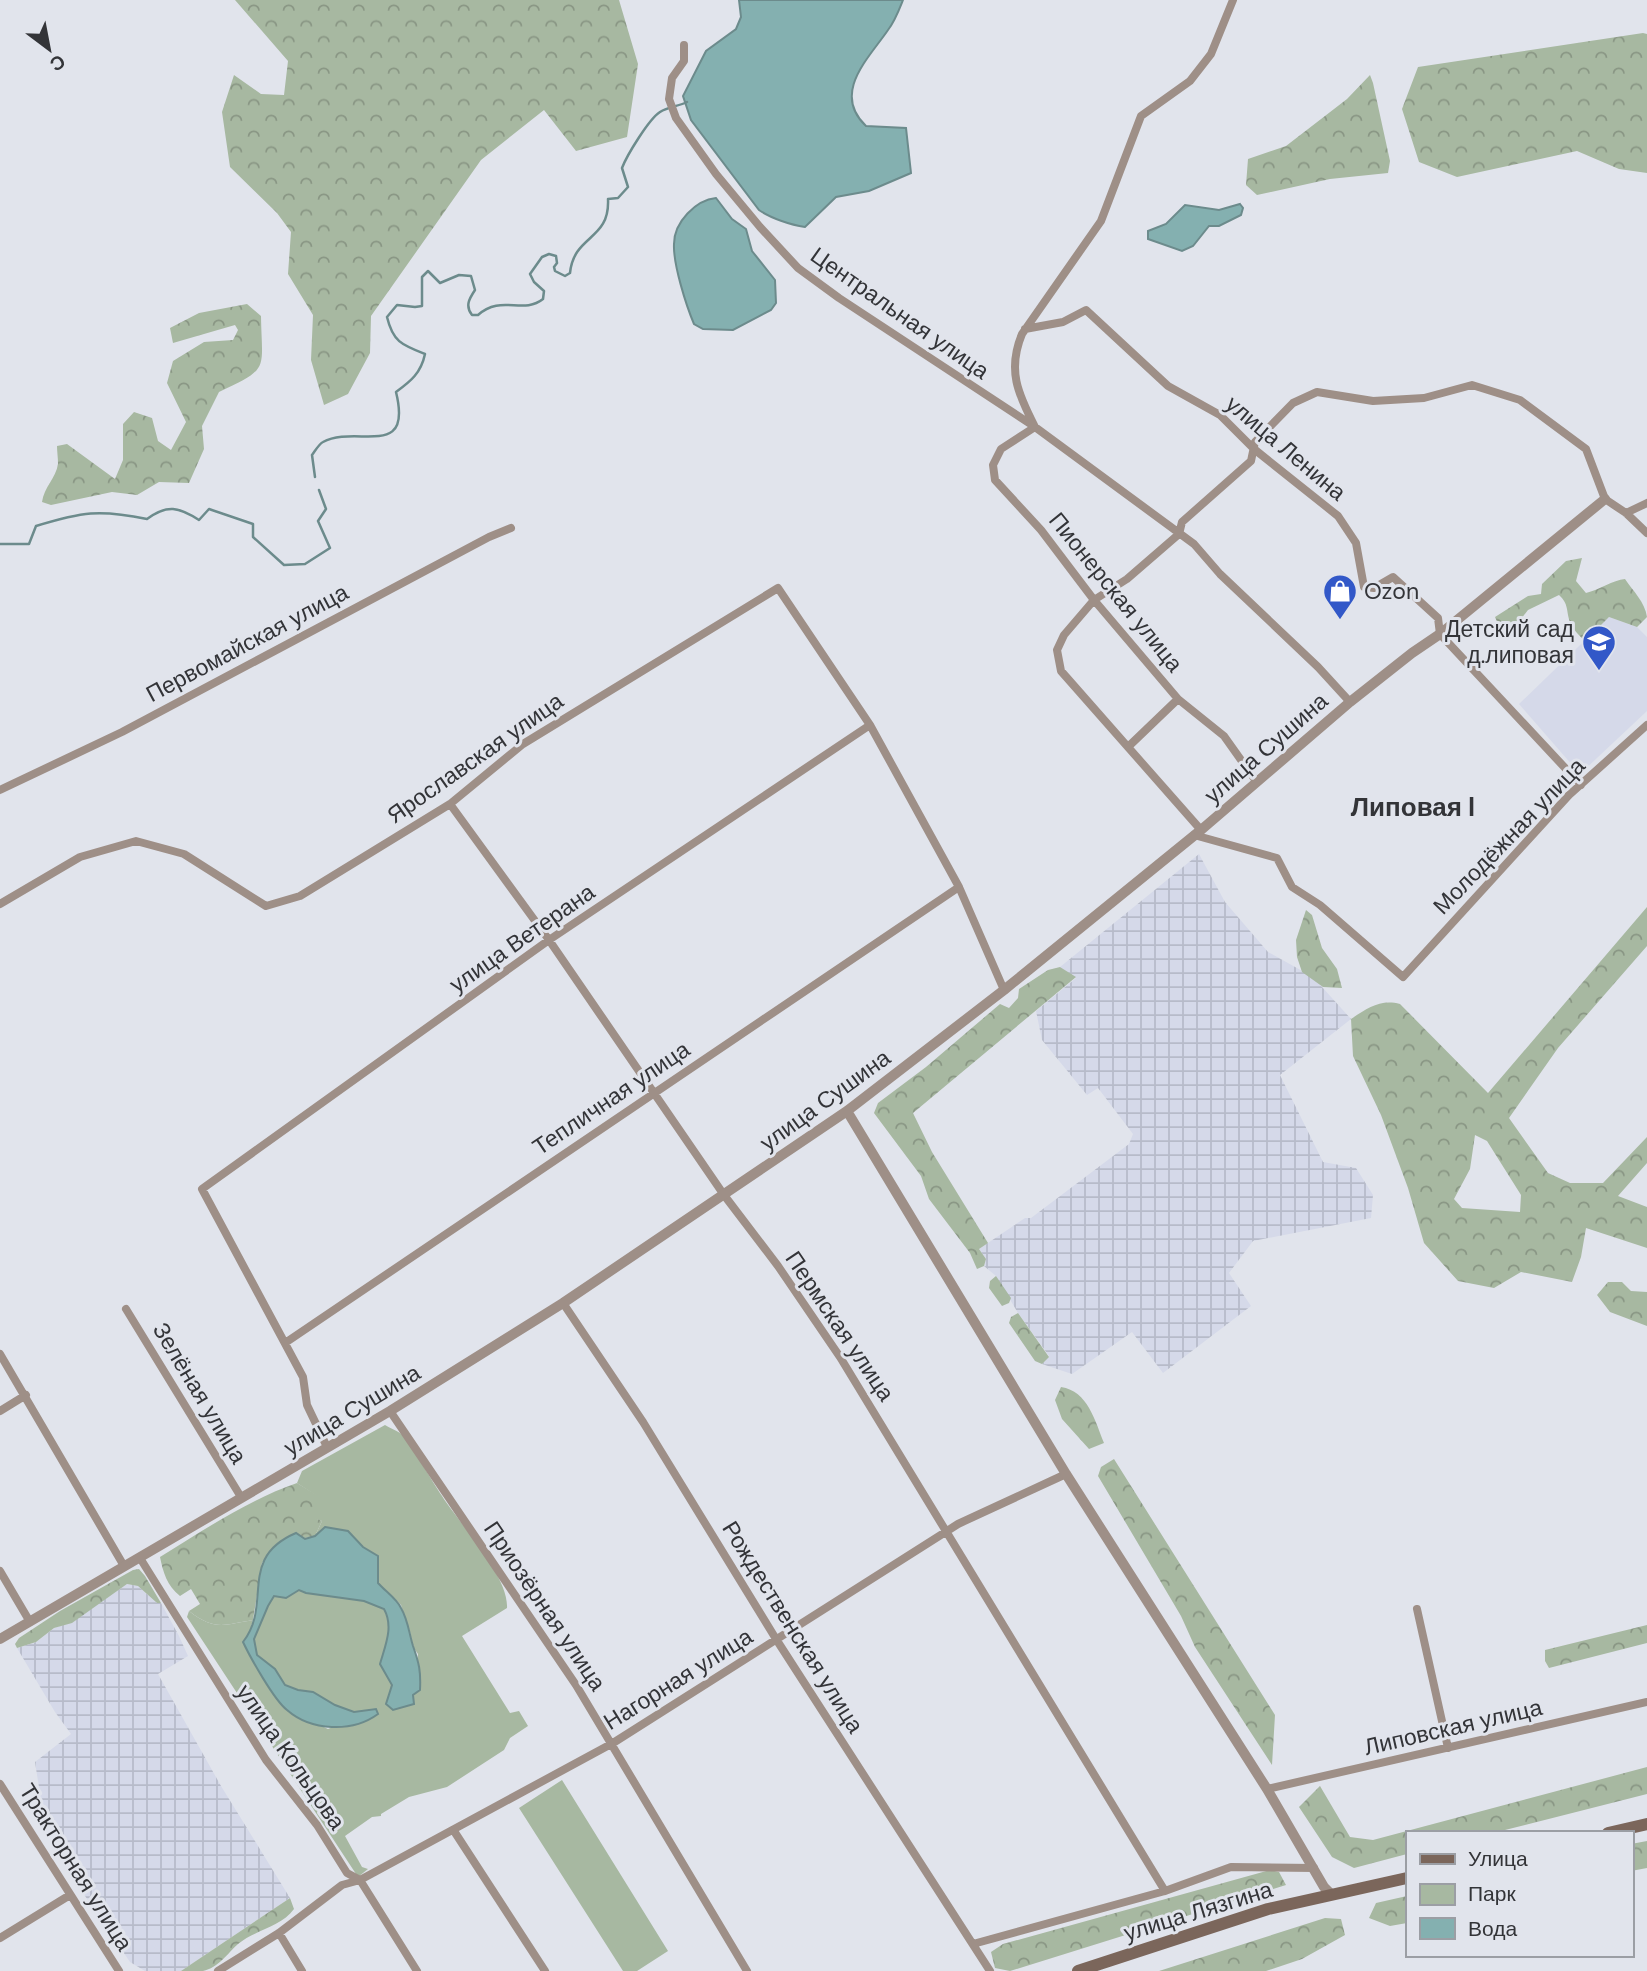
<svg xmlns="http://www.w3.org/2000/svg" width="1647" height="1971" font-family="'DM Sans',sans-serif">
  <defs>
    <pattern id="industrial-grid" width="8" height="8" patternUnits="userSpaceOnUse" patternTransform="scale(1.75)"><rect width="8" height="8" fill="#d5d9e9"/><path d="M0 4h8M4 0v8" fill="none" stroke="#b7bbc9"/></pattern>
    <pattern id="forest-crowns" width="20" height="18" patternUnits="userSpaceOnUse" patternTransform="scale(1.75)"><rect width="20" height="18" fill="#a7b8a1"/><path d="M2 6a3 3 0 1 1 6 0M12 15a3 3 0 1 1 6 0" fill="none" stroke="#899684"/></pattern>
  </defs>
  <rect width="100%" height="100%" fill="#e1e4ec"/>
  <path fill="#d5d9e9" d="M 1609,617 L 1637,627 L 1647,637 L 1647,711 L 1580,774 L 1519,704 Z"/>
  <path fill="url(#industrial-grid)" d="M 1199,854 L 1225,902 L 1268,952 L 1313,977 L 1351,1019 L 1280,1075 L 1323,1162 L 1356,1168 L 1373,1195 L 1371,1218 L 1253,1241 L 1229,1273 L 1251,1306 L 1163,1373 L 1132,1332 L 1072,1374 L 1042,1364 L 1049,1356 L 1018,1313 L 996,1276 L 984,1266 L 986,1259 L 979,1249 L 1025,1218 L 1031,1218 L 1129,1144 L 1133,1134 L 1098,1088 L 1087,1095 L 1042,1040 L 1036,1011 L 1076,978 L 1060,967 Z
    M 127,1584 L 138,1586 L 157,1603 L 161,1603 L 179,1636 L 188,1656 L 158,1674 L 221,1786 L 290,1898 L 181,1971 L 145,1971 L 130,1962 L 83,1893 L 83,1876 L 41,1800 L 35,1762 L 71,1734 L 55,1712 L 17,1648 L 36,1642 L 54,1628 L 72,1622 Z"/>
  <path fill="#a7b8a1" d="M 385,1425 C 389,1428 396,1430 400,1433 C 409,1440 433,1483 442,1496 C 459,1523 509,1576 507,1608 L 462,1636 L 510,1713 L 519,1711 L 528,1726 L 510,1738 L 504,1750 L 447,1787 L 409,1797 L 381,1814 L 381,1816 L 372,1817 L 345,1836 L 362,1867 L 368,1869 L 358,1877 L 187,1617 L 189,1611 C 215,1631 223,1625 253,1620 L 249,1634 L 260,1670 L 266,1681 L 287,1710 L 328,1729 L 376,1709 L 354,1712 L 335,1705 L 313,1692 L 298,1690 L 285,1685 L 275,1669 L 257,1655 L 254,1639 L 268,1606 L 274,1596 L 286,1598 L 299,1590 L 306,1593 L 364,1601 L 384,1609 C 394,1627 385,1646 380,1664 L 392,1685 L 413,1695 L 418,1654 L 413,1647 L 410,1632 L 401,1605 L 378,1583 L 378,1556 L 363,1547 L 348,1531 L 315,1536 L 322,1521 L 309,1517 L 320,1498 L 297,1483 L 302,1471 Z
    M 562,1780 L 668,1951 L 637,1971 L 623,1971 L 519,1808 Z"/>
  <path fill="url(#forest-crowns)" fill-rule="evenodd" d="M 235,0 L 619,0 L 638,64 L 627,137 L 576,151 L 544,110 L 481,160 L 371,316 L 370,353 L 348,394 L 324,405 L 311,360 L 313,315 L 288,274 L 291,232 L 277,213 L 230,167 L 222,112 L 234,75 L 261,94 L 284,95 L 288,61 Z
    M 1643,33 L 1647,34 L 1647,173 L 1619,169 L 1577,151 L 1457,177 L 1419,162 L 1402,109 L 1418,67 Z
    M 1370,75 L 1373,83 L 1390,161 L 1388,173 L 1330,179 L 1257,195 L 1246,185 L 1248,159 L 1286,146 L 1347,99 Z
    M 247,304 L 261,316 C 262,371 270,368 219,392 L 202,426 L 204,449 L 189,483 L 159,482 L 137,495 L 112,492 L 51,505 L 42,502 C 44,487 56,478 58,464 C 58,458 57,451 57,446 L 67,444 L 115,479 L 123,460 L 123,424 L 134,412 L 152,418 L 158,441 L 171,450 L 186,422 L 167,383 L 173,361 L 204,342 L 233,340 L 238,330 L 235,325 L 173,343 L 170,328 L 199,313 Z
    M 1582,558 L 1576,581 L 1586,593 C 1599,590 1613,580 1625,579 C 1633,591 1645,602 1647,617 L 1637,627 L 1609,617 L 1585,641 C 1579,635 1573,630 1570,622 C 1566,611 1569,604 1559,595 L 1528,610 L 1514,628 L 1502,633 L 1495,617 L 1528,596 L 1541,594 L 1542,584 L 1566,561 Z
    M 1647,907 L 1647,946 L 1558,1048 L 1509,1118 L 1548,1173 L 1570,1183 L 1603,1183 L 1647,1137 L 1647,1163 L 1618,1196 L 1647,1207 L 1647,1248 L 1586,1228 L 1581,1257 L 1572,1282 L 1521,1272 L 1494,1288 L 1458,1281 L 1424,1243 L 1408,1188 L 1381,1115 L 1353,1056 L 1351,1019 C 1368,1008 1380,999 1400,1004 L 1488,1093 ZM 1475,1135 L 1487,1141 L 1521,1195 L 1520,1212 L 1462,1208 L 1454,1199 L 1470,1169 Z
    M 1306,910 L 1312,915 L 1322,948 L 1337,969 L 1342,988 L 1323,987 L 1302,972 L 1297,957 L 1296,940 Z
    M 1060,967 L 1076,977 L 913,1113 L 932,1152 L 988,1243 L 979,1249 L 986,1259 L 984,1266 L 977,1269 L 970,1253 L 929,1199 L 921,1176 L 874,1113 L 878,1103 L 926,1067 L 1000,1004 L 1009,1008 L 1018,998 L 1019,989 L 1048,970 Z
    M 996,1276 L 1011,1298 L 1009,1303 L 1002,1306 L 989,1288 L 990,1281 Z
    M 1608,1282 L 1622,1282 L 1631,1291 L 1647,1292 L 1647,1326 L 1610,1312 L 1597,1295 Z
    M 1018,1313 L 1049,1357 L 1042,1364 L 1035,1361 L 1009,1323 L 1011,1317 Z
    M 1061,1387 C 1088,1391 1095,1421 1104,1443 L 1089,1449 L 1062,1419 L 1055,1400 Z
    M 1114,1459 L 1275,1715 L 1272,1765 L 1195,1647 L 1181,1616 L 1098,1476 L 1101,1467 Z
    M 297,1483 L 320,1497 L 320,1510 L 310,1516 L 322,1521 L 315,1536 L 276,1544 L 262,1563 L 253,1620 C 223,1625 215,1631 189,1611 L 200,1604 L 191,1589 L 180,1596 C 167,1586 163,1572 160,1557 C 202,1531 250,1499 297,1483 Z
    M 139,1569 L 145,1576 L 161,1603 L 157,1603 L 138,1586 L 127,1584 L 72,1623 L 54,1628 L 36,1642 L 17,1648 L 15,1644 L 19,1638 L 60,1611 L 133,1570 Z
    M 1647,1625 L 1647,1643 L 1549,1668 L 1545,1661 L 1545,1650 Z
    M 1647,1767 L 1647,1794 L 1493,1833 L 1407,1833 L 1407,1854 L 1354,1868 L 1332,1857 L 1299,1807 L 1320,1786 L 1350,1837 L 1373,1840 Z
    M 1647,1841 L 1647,1868 L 1631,1871 L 1631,1844 Z
    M 1270,1870 L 1279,1872 L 1286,1885 L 1010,1971 L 995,1968 L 991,1952 L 1003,1944 Z
    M 1407,1896 L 1407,1923 L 1390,1926 L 1369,1918 L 1376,1903 Z
    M 290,1898 L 294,1909 C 281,1927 255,1930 238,1944 C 228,1953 218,1968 203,1971 C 197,1971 188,1971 181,1971 Z
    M 1325,1918 L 1341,1919 L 1345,1935 L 1302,1959 L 1266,1971 L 1159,1971 Z"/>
  <path fill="#84b0b0" stroke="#6c8b8c" stroke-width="2" d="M 739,0 L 903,0 C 899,10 895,21 888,30 C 869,58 831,93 866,126 L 906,128 L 911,173 L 869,191 L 836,197 L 805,227 C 791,225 770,218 759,210 L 691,120 L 683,96 L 706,51 L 736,29 L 741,17 Z
    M 716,198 L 732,219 L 746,229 L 752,251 L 775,280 L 776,303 L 771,310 L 733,330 L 703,329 L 694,324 C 686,305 673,264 674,244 C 674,222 696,200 716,198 Z
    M 1240,204 L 1243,208 L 1241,215 L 1219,226 L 1209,226 L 1193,246 L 1182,251 L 1148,239 L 1148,231 L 1166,224 L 1185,205 L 1219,210 Z
    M 325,1527 L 348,1531 L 363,1547 L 378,1556 L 378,1583 C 385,1591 397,1599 401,1608 C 408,1620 409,1633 413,1646 C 419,1663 421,1671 420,1690 L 413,1695 L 414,1704 L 393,1710 L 386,1704 L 392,1685 L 380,1664 C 385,1646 394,1627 384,1609 L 364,1601 L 306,1593 L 299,1590 L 286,1598 L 274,1596 L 268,1606 L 254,1639 L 257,1655 L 275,1669 L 285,1685 L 298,1690 L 313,1692 L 335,1705 L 354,1712 L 376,1709 L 378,1714 C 352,1733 311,1731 287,1710 C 274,1700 250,1657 243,1642 C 273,1604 237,1558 296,1533 L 305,1539 L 315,1536 Z"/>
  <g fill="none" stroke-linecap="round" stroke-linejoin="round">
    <path stroke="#6c8b8c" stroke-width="2.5" d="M 315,477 L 312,455 C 315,451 319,444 323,442 C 356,424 413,461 396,392 C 411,381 421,373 425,354 C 402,345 393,342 387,317 L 397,305 L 415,307 L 422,306 L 422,277 L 428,271 L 440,283 L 459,275 L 471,276 L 475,290 C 469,299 465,306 472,315 L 478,315 C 501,294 523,315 543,299 L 544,291 L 534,282 L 530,274 L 542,257 L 549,254 L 556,256 L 557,263 L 554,267 L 555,271 L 565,276 L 570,273 C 574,234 610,241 608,199 L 618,198 L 628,187 L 622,168 C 627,155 649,119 660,112 C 668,107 679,106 687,102
      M 0,544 L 29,544 L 36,526 C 82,512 99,509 147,519 C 167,504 179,507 199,520 L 209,509 L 253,524 L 253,537 L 284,565 L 305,564 L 330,548 L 318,521 L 326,509 L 319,490"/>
    <path stroke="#9e8f87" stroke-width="8" d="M 1233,0 L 1211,54 L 1190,81 L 1141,116 L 1101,221 L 1022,334 C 1007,370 1018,394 1035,427 L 1001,449 L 993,465 L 995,480 L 1041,530 L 1094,600 L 1178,699 L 1224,736 L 1256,781
      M 684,45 L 684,61 L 672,78 L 669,99 L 676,118 L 716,174 L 760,227 L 798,268 L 839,298 L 1035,427 L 1194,544 L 1220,574 L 1318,667 L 1350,702
      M 1025,329 L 1063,322 L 1086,310 L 1168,386 L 1220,415 L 1254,449 L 1338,516 L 1356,543 L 1364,587 L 1374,588 L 1393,577 L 1438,618 L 1440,634 L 1581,785
      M 1626,513 L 1647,503
      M 1129,746 L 1178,699
      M 0,790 L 122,732 L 489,537 L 511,528
      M 450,804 L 549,940 L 724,1195 L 778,1266 L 840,1357 L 1165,1891
      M 1201,830 L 1061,671 L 1057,650 L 1064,635 L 1094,600 L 1127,579 L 1179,534 L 1182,522 L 1251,461 L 1255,442 L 1293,403 L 1317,392 L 1373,401 L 1424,398 L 1472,385 L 1520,400 L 1586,449 L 1605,499 L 1626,513 L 1647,533
      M 1194,835 L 1277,858 L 1292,887 L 1320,905 L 1403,977 L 1569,795 L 1647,725
      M 0,904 L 80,857 L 136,841 L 184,854 L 266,906 L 300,896 L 450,804 L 523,744 L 778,588 L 870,725 L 959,887 L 1004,990
      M 563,1303 L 643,1422 L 776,1639 L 990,1971
      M 126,1309 L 241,1497
      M 285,1343 L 959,887
      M 0,1354 L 124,1566
      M 0,1411 L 26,1395
      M 390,1411 L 576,1685 L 747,1971
      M 327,1447 L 307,1405 L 303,1377 L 202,1189 L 549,940 L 870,725
      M 140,1558 L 266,1760 L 317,1825 L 347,1873 L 360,1880 L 417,1971
      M 0,1571 L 30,1622
      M 1417,1609 L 1448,1748
      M 0,1784 L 119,1971
      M 1267,1789 L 1647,1702
      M 454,1831 L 545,1971
      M 279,1933 L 302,1971
      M 0,1938 L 70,1895
      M 973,1944 L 1165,1891 L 1231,1867 L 1314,1868
      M 218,1971 L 279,1933 L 342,1885 L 360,1880 L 613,1743 L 958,1524 L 1066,1474"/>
    <path stroke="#9e8f87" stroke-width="10" d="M 847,1111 L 1066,1474 L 1267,1789 L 1324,1887 L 1332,1895
      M 0,1639 L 390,1411 L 563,1303 L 847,1111 L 1004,990 L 1201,830 L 1350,702 L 1412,653 L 1440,634 L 1605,499"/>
    <path stroke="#7b665b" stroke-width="12" d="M 1608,1833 L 1647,1824
      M 1078,1971 L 1268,1909 L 1407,1878"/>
  </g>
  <defs>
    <g id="shop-pin" transform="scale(1.75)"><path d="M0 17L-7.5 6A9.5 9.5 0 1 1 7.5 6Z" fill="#3258c8" stroke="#e1e4ec"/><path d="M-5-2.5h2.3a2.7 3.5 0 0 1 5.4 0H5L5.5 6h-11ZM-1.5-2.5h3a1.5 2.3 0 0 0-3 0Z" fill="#fff"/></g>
    <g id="school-pin" transform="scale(1.75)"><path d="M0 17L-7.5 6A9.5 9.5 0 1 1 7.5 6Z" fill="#3258c8" stroke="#e1e4ec"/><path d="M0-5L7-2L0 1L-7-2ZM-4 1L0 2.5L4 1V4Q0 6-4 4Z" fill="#fff"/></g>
  </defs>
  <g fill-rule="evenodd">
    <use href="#shop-pin" x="1340" y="591"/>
    <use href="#school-pin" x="1599" y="642"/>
  </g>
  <g text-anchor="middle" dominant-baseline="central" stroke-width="6" stroke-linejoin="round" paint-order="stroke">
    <g font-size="23" fill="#333438" stroke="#e1e4ec">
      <text transform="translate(900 313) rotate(35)">Центральная улица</text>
      <text transform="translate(1286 448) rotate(40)">улица Ленина</text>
      <text transform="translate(1116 592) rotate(51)">Пионерская улица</text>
      <text transform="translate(247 643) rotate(-28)">Первомайская улица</text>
      <text transform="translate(1266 748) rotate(-41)">улица Сушина</text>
      <text transform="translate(475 758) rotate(-35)">Ярославская улица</text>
      <text transform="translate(1509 836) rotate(-46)">Молодёжная улица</text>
      <text transform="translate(522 938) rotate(-35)">улица Ветерана</text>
      <text transform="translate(611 1098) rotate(-34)">Тепличная улица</text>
      <text transform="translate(825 1100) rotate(-36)">улица Сушина</text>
      <text transform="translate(840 1326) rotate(56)">Пермская улица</text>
      <text transform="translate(200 1393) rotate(59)">Зелёная улица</text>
      <text transform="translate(352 1410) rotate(-31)">улица Сушина</text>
      <text transform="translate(545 1606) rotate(56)">Приозёрная улица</text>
      <text transform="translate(793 1627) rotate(58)">Рождественская улица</text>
      <text transform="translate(678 1679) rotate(-32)">Нагорная улица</text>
      <text transform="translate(1453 1727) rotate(-13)">Липовская улица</text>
      <text transform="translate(291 1757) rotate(55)">улица Кольцова</text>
      <text transform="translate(76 1867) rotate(58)">Тракторная улица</text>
      <text transform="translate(1198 1911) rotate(-17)">улица Лязгина</text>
    </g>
    <g font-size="23" fill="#333438" stroke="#e1e4ec" text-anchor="start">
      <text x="1364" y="591">Ozon</text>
      <text x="1574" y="629" text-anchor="end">Детский сад<tspan x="1574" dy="26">д.липовая</tspan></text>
    </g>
    <g font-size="26" font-weight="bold" fill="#333438" stroke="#e1e4ec">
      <text x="1413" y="807">Липовая I</text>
    </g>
  </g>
  <rect x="1406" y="1831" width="228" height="126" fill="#e1e4ec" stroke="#9b9ea4" stroke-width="2"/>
  <rect x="1420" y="1854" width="35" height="10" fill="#7b665b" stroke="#9b9ea4" stroke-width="2"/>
  <text x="1468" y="1866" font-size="21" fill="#333438">Улица</text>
  <rect x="1420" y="1884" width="35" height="21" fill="#a7b8a1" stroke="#9b9ea4" stroke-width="2"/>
  <text x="1468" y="1901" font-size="21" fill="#333438">Парк</text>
  <rect x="1420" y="1918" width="35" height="21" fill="#84b0b0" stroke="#9b9ea4" stroke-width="2"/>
  <text x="1468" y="1936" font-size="21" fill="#333438">Вода</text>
  <g transform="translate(49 49) rotate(148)" stroke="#e1e4ec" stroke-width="5" paint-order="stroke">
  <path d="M0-5L12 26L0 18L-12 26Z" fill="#333438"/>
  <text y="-10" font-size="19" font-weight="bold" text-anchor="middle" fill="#333438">С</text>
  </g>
</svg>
